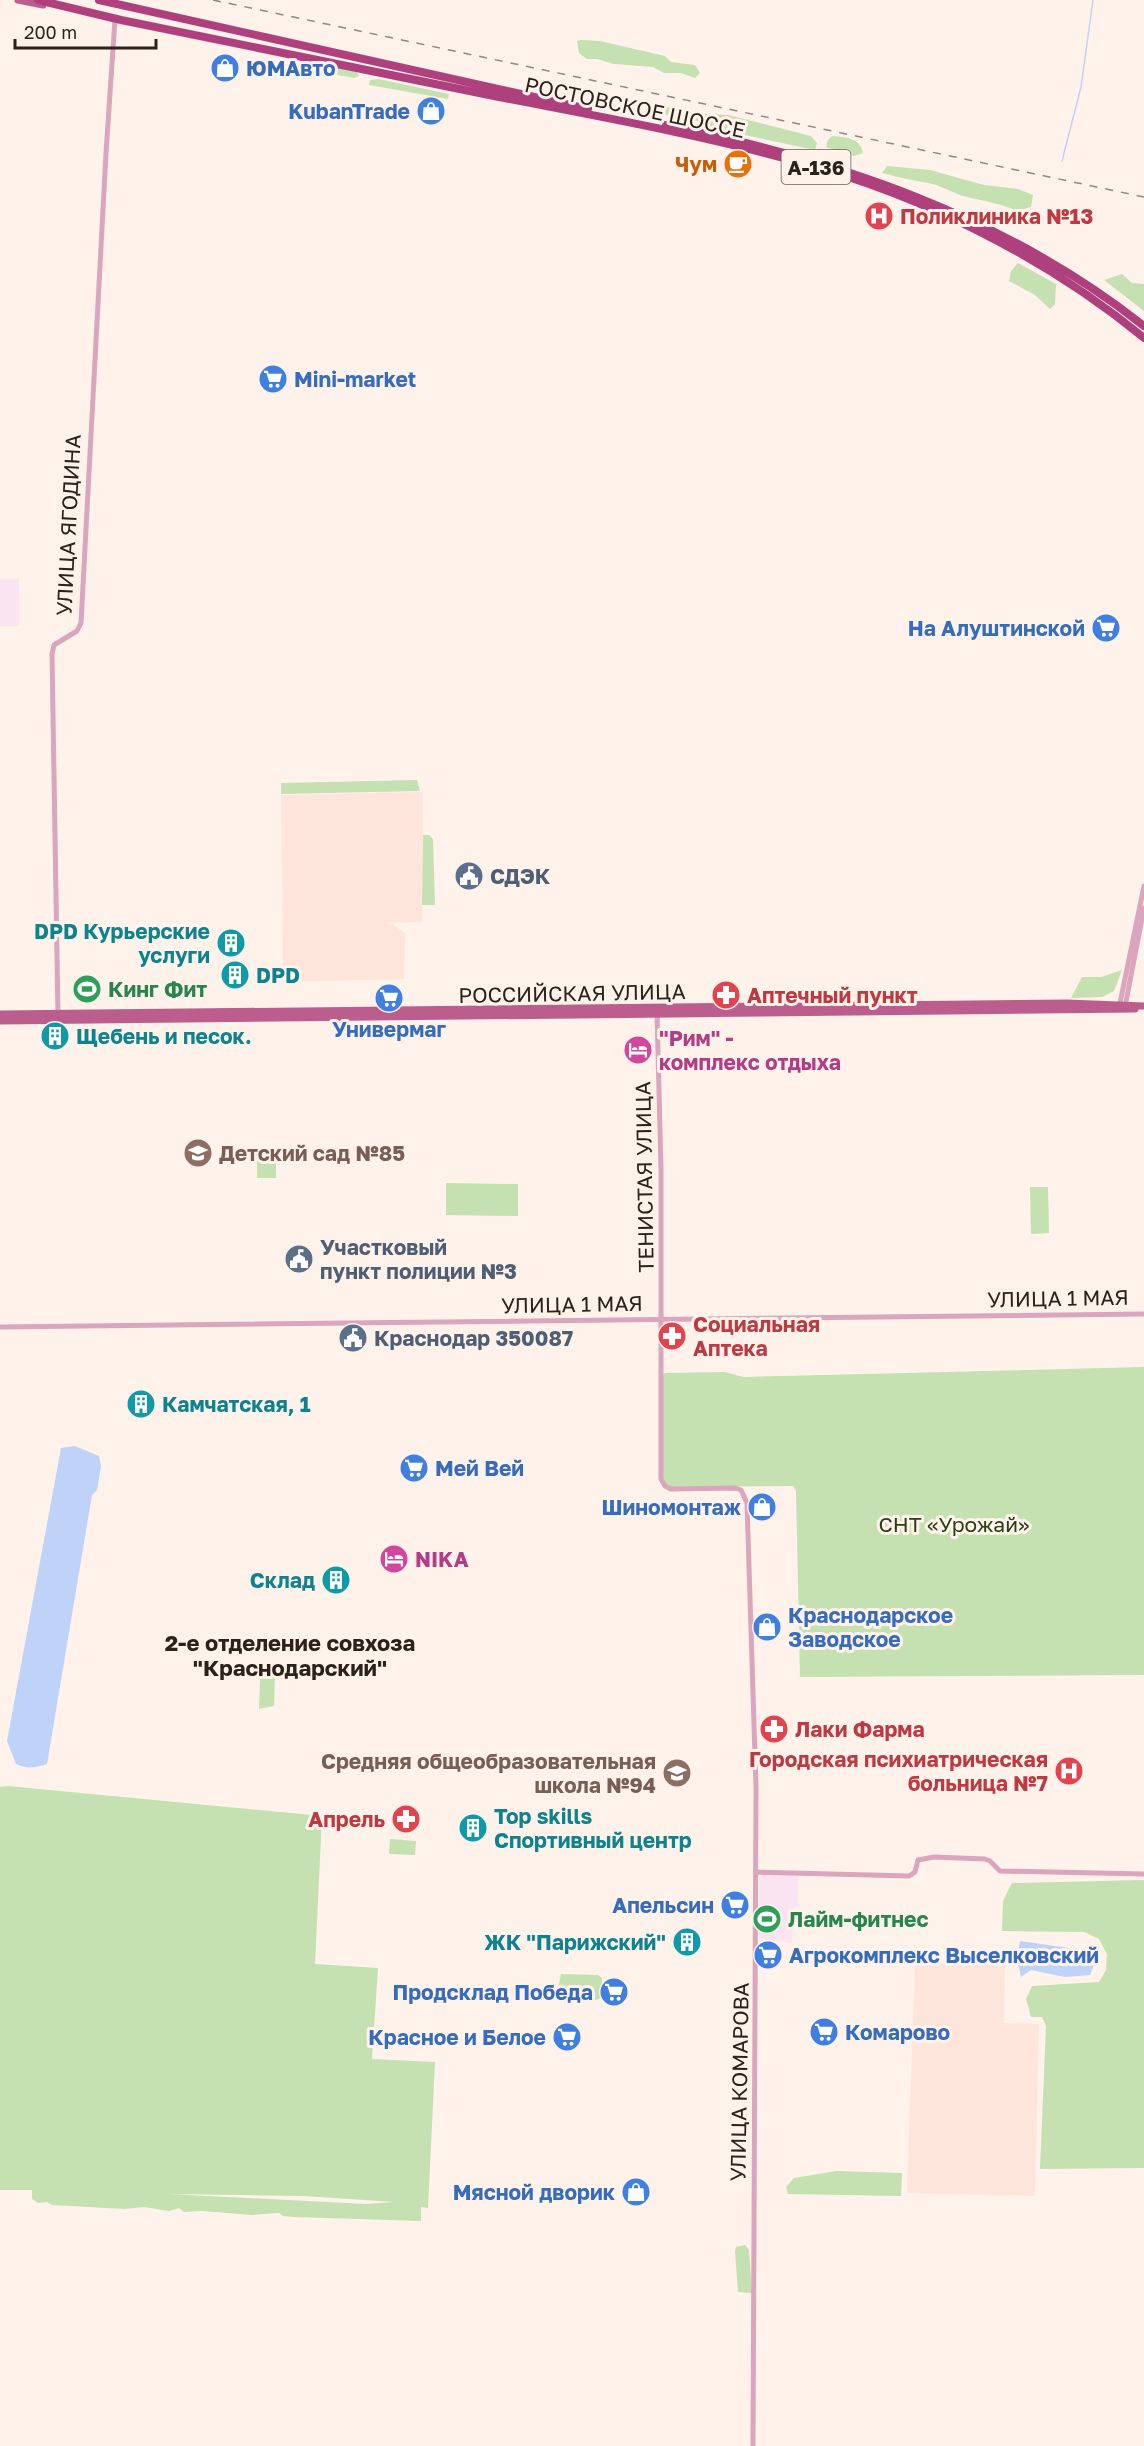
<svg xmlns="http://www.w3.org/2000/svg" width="1144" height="2446" font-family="'Golos Text',sans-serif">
  <rect width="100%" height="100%" fill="#fef2eb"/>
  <path fill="#fae4f1" d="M 0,579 L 19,579 L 19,626 L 0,626 Z
    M 759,1874 L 798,1875 L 798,1907 L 793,1908 L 792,1943 L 759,1939 Z"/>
  <path fill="#fde5db" d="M 423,792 L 422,922 L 386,923 L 392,924 L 405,933 L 404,979 L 283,982 L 281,795 Z
    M 915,1963 L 1005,1965 L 1004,2023 L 1039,2024 L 1035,2196 L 907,2193 Z"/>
  <path fill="#c5e0b1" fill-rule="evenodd" d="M 581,40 L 600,41 L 665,56 L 671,62 L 695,65 L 700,73 L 695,78 L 681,73 L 664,73 L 653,67 L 614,64 L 597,59 L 587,59 L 579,53 L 577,41 Z
    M 313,63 L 357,72 L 359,76 L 354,78 L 333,74 L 314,75 L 305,65 Z
    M 379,79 L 449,94 L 448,99 L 369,85 L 370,80 Z
    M 668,107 L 692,113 L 728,115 L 811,136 L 817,143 L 815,150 L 717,129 L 698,121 L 668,116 L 662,111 Z
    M 832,136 C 845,137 861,138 863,153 L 854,156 L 826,147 L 828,140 Z
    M 887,166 L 930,170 L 984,185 L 1018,189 L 1033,195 L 1031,207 L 1017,211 C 1000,203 982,201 963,196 C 951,192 940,185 928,183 C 912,180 897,177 882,173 Z
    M 1018,263 L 1056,284 L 1055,304 L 1050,309 L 1035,295 L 1009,281 L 1011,271 Z
    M 1122,274 L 1132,283 L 1144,284 L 1144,311 L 1104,280 Z
    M 417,780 L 420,791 L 281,794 L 281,783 Z
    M 423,835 L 429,835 L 433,839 L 435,905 L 422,905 Z
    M 1122,970 L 1114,991 L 1102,997 L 1071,998 L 1082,977 L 1101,977 Z
    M 257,1157 L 276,1157 L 276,1178 L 257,1178 Z
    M 446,1183 L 518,1184 L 518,1216 L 446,1215 Z
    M 1030,1187 L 1048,1187 L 1049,1233 L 1031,1234 Z
    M 1144,1367 L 1144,1675 L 800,1677 L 796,1491 L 793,1486 L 670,1487 L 663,1481 L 662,1377 L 665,1373 L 725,1372 L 743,1377 Z
    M 275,1675 L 274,1706 L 259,1709 L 260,1679 Z
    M 8,1786 L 322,1816 L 315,1964 L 378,1968 L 372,2059 L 435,2062 L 428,2208 L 421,2207 L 421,2221 L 294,2217 L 283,2216 L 279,2213 L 252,2215 L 202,2211 L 184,2212 L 179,2208 L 169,2211 L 144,2207 L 125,2209 L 52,2205 L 47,2202 L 38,2203 L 32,2199 L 32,2190 L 0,2190 L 0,1787 ZM 168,2194 L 305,2196 L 394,2202 L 365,2204 Z
    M 390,1839 L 416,1841 L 415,1855 L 389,1854 Z
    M 1144,1880 L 1144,2168 L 1040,2169 L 1046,2026 L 1042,2017 L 1031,2017 L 1026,1999 L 1032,1986 L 1099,1982 L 1106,1970 L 1107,1954 L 1099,1939 L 1084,1932 L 1002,1931 L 1003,1901 L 1012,1883 Z
    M 561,1974 L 598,1975 L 602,1978 L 601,1998 L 590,2002 L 559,2001 L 557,1993 Z
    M 837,2171 L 902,2173 L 901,2196 L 788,2194 L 786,2187 L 794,2178 Z
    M 745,2245 L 749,2250 L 752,2293 L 738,2292 L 735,2251 L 736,2247 Z"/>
  <path fill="#bfd2f8" d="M 75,1446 L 99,1456 L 101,1466 L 97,1490 L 92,1495 L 47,1764 C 35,1768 27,1769 16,1764 L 7,1741 L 61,1448 Z
    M 1020,1941 L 1090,1951 L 1094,1965 L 1090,1975 L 1065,1977 L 1031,1970 L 1021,1977 L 1017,1958 Z"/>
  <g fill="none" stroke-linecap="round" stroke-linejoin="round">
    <path stroke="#bfd2f8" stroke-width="1.5" d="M 1062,161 L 1081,87 L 1093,0"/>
    <path stroke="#daa5bd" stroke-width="5" d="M 1125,1007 L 1144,908
      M 1119,1008 L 1144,886
      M 657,1012 L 661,1169 L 661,1479 L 665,1486 L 671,1489 L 735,1488 L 741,1490 L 747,1503 L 756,1788 L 753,2446
      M 58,1016 L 52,654 L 54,645 L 77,631 L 81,623 L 106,153 L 115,19
      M 0,1327 L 1144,1314
      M 757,1872 L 909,1876 L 915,1872 L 918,1860 L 934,1857 L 985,1859 L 990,1861 L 1000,1871 L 1144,1874"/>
    <path stroke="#bb5e8e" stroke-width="7" d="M 18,0 L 43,5
      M 0,1014 L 1067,1003 L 1144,1006
      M 0,1021 L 1135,1009"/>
    <path stroke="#ae417d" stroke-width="8" d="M 38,0 L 121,20 C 247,45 373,72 499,97 C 601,117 703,135 802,163 C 923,196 1047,258 1144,338
      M 99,0 L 588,109
      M 666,125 C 838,160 1005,216 1144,326"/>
    <path stroke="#938881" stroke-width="1.5" stroke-dasharray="8 8" stroke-linecap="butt" d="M 213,0 L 1144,197"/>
  </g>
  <defs>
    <g id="shop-disc" transform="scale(1.5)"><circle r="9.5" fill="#3f7fe0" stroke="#fef2eb"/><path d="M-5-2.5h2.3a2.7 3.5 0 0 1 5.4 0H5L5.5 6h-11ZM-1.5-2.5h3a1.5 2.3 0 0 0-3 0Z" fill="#fff"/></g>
    <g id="cafe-disc" transform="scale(1.5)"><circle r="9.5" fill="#e8710a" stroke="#fef2eb"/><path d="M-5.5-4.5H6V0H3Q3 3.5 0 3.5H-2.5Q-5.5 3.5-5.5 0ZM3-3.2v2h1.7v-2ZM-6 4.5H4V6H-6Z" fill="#fff"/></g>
    <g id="hospital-disc" transform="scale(1.5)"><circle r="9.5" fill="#e0444e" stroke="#fef2eb"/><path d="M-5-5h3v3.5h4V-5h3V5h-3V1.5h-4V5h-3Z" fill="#fff"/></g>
    <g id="supermarket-disc" transform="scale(1.5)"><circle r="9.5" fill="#3f7fe0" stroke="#fef2eb"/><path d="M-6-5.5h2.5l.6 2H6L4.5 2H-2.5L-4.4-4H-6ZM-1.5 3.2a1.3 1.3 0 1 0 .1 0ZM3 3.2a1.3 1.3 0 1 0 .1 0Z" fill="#fff"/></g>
    <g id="civic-disc" transform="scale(1.5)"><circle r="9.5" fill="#5c6f8a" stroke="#fef2eb"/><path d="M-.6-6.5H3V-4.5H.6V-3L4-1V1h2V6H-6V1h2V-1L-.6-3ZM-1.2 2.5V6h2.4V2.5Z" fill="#fff"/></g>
    <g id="building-disc" transform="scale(1.5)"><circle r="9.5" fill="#0f9aa8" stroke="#fef2eb"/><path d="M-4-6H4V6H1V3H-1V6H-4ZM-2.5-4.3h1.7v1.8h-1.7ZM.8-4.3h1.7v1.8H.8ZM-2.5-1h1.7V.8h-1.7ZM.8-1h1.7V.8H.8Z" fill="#fff"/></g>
    <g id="stadium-disc" transform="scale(1.5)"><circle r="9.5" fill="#2e9e5b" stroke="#fef2eb"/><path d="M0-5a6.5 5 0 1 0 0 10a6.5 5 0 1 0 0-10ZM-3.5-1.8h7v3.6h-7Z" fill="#fff"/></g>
    <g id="pharmacy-disc" transform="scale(1.5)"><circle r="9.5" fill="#e0444e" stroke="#fef2eb"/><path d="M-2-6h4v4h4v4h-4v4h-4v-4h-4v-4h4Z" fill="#fff"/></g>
    <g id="hotel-disc" transform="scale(1.5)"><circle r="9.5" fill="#d1479c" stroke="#fef2eb"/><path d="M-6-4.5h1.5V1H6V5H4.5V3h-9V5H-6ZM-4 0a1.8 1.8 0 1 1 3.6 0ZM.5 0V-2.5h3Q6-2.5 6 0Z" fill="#fff"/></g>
    <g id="school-disc" transform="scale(1.5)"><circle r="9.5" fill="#8d6e63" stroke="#fef2eb"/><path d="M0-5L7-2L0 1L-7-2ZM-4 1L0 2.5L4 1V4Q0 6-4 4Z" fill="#fff"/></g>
  </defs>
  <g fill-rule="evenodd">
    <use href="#shop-disc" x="225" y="68"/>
    <use href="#shop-disc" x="431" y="111"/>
    <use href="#cafe-disc" x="738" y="164"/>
    <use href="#hospital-disc" x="879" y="216"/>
    <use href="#supermarket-disc" x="273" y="379"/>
    <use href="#supermarket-disc" x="1106" y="628"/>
    <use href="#civic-disc" x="469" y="876"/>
    <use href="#building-disc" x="231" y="943"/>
    <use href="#building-disc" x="235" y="975"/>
    <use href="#stadium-disc" x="87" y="989"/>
    <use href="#pharmacy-disc" x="726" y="995"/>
    <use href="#supermarket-disc" x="389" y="998"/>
    <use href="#building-disc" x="55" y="1036"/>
    <use href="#hotel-disc" x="638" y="1050"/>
    <use href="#school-disc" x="198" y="1153"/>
    <use href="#civic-disc" x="299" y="1259"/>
    <use href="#pharmacy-disc" x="672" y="1336"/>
    <use href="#civic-disc" x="353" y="1338"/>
    <use href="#building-disc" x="141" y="1404"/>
    <use href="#supermarket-disc" x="414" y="1468"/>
    <use href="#shop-disc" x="762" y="1507"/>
    <use href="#hotel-disc" x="394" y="1559"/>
    <use href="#building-disc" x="336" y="1580"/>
    <use href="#shop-disc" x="767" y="1627"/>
    <use href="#pharmacy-disc" x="774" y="1729"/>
    <use href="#hospital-disc" x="1069" y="1771"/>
    <use href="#school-disc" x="677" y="1773"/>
    <use href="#pharmacy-disc" x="406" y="1819"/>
    <use href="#building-disc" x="473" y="1828"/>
    <use href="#supermarket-disc" x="735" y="1905"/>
    <use href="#stadium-disc" x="767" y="1919"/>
    <use href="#building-disc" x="687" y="1942"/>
    <use href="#supermarket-disc" x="768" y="1955"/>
    <use href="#supermarket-disc" x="614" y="1992"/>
    <use href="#supermarket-disc" x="824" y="2032"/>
    <use href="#supermarket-disc" x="567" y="2037"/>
    <use href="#shop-disc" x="636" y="2192"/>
  </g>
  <g text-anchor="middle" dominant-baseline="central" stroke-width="6" stroke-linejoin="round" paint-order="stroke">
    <rect fill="#fef2eb" stroke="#6b6059" stroke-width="1.5" x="781.5" y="150" width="69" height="34" rx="4.5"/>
    <g font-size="20" font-weight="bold" fill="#2c211b">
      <text x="816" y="167">А-136</text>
    </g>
    <g font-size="21" font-weight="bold" fill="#366cbe" stroke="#fef2eb" text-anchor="end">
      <text x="246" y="68" text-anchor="start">ЮМАвто</text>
      <text x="410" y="111">KubanTrade</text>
      <text x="294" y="379" text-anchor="start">Mini-market</text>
      <text x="1085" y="628">На Алуштинской</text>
      <text x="389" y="1029" text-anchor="middle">Универмаг</text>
      <text x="435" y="1468" text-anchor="start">Мей Вей</text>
      <text x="741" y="1507">Шиномонтаж</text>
      <text x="788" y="1615" text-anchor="start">Краснодарское<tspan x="788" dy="24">Заводское</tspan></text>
      <text x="714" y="1905">Апельсин</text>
      <text x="789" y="1955" text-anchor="start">Агрокомплекс Выселковский</text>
      <text x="593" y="1992">Продсклад Победа</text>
      <text x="845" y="2032" text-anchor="start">Комарово</text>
      <text x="546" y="2037">Красное и Белое</text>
      <text x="615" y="2192">Мясной дворик</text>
    </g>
    <g font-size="21" fill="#2c211b" stroke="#fef2eb">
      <text transform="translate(635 107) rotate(12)">РОСТОВСКОЕ ШОССЕ</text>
      <text transform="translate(68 525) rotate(-87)">УЛИЦА ЯГОДИНА</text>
      <text transform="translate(572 993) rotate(-1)">РОССИЙСКАЯ УЛИЦА</text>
      <text transform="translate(644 1177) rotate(-91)">ТЕНИСТАЯ УЛИЦА</text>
      <text transform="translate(1058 1298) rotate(-1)">УЛИЦА 1 МАЯ</text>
      <text transform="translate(572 1304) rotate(-1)">УЛИЦА 1 МАЯ</text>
      <text transform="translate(739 2082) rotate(-89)">УЛИЦА КОМАРОВА</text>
    </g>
    <g font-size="21" font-weight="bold" fill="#c56008" stroke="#fef2eb" text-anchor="end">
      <text x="717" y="164">Чум</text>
    </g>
    <g font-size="21" font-weight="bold" fill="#be3a42" stroke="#fef2eb" text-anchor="start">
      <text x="900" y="216">Поликлиника №13</text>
      <text x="747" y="995">Аптечный пункт</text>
      <text x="693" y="1324">Социальная<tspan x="693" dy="24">Аптека</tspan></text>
      <text x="795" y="1729">Лаки Фарма</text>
      <text x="1048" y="1759" text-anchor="end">Городская психиатрическая<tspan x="1048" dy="24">больница №7</tspan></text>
      <text x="385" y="1819" text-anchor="end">Апрель</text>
    </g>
    <g font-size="21" font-weight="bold" fill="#4e5e75" stroke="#fef2eb" text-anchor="start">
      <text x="490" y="876">СДЭК</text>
      <text x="320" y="1247">Участковый<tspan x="320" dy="24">пункт полиции №3</tspan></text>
      <text x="374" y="1338">Краснодар 350087</text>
    </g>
    <g font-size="21" font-weight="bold" fill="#0d838f" stroke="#fef2eb" text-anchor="start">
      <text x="210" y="931" text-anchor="end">DPD Курьерские<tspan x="210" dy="24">услуги</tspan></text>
      <text x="256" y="975">DPD</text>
      <text x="76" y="1036">Щебень и песок.</text>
      <text x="162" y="1404">Камчатская, 1</text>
      <text x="315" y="1580" text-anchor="end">Склад</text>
      <text x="494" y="1816">Top skills<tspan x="494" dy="24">Спортивный центр</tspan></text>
      <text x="666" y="1942" text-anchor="end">ЖК "Парижский"</text>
    </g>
    <g font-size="21" font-weight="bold" fill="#27864d" stroke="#fef2eb" text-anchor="start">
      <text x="108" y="989">Кинг Фит</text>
      <text x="788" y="1919">Лайм-фитнес</text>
    </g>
    <g font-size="21" font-weight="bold" fill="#b23c85" stroke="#fef2eb" text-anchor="start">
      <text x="659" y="1038">"Рим" -<tspan x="659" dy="24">комплекс отдыха</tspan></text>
      <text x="415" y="1559">NIKA</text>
    </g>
    <g font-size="21" font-weight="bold" fill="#785e54" stroke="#fef2eb" text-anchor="start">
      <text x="219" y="1153">Детский сад №85</text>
      <text x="656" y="1761" text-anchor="end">Средняя общеобразовательная<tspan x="656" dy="24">школа №94</tspan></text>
    </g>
    <g font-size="21" fill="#283f11" stroke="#fef2eb">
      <text x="954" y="1524">СНТ «Урожай»</text>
    </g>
    <g font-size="22" font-weight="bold" fill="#2c211b" stroke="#fef2eb">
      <text x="290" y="1642">2-е отделение совхоза<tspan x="290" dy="25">"Краснодарский"</tspan></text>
    </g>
  </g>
  <path d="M15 39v9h141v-9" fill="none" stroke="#2c211b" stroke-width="3"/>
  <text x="24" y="39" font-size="18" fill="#2c211b" stroke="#fef2eb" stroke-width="4.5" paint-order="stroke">200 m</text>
</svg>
